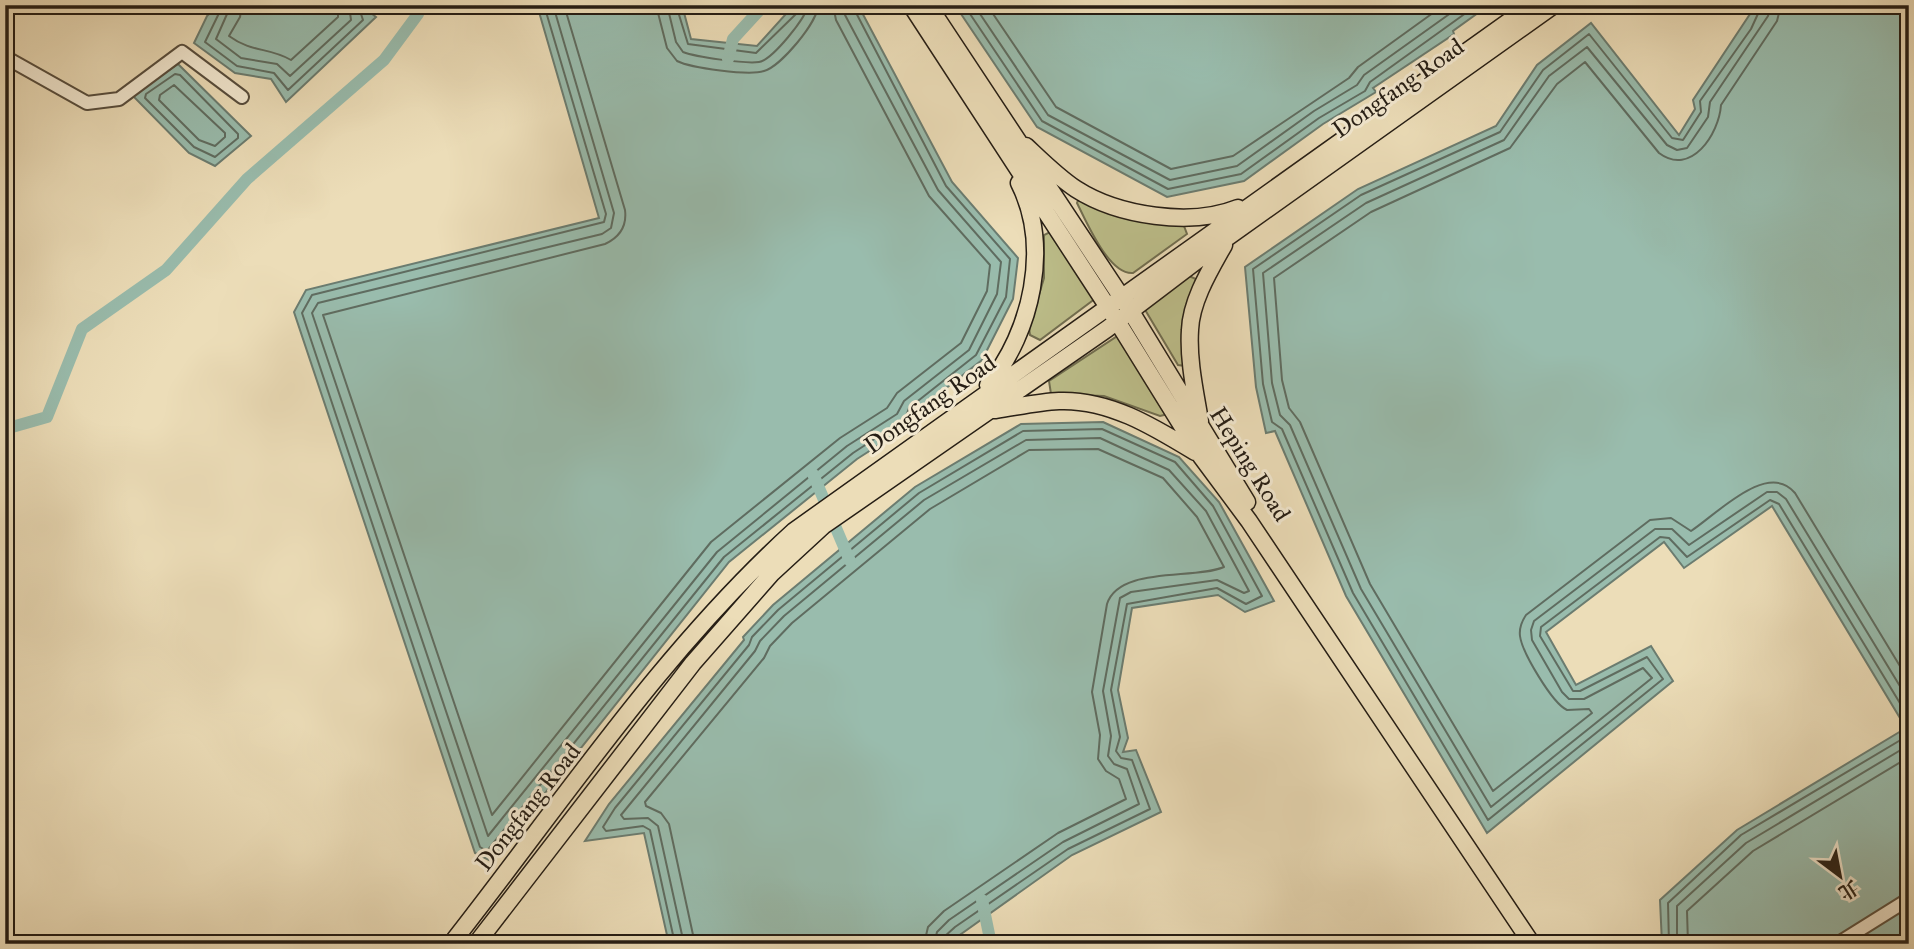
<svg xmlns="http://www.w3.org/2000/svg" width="1914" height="949" font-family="'IM FELL Great Primer','Noto Serif TC',serif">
  <rect width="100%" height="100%" fill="#ecddb8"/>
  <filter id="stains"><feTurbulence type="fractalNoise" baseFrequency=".00286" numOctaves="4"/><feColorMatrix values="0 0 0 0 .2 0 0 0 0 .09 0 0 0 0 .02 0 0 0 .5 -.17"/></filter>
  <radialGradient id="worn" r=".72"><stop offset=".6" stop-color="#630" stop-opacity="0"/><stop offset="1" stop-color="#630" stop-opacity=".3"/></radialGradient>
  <path fill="#bdbf8b" stroke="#716e50" stroke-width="2" d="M 1079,198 L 1184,226 L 1187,234 L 1133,273 C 1109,275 1087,223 1077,203 Z
    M 1052,231 L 1096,298 L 1040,340 L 1030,335 L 1029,328 L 1044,278 L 1044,235 Z
    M 1189,276 L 1196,279 L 1186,322 L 1186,366 L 1178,365 L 1144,308 Z
    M 1119,335 L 1168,414 L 1160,416 L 1104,396 L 1051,394 L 1049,381 Z"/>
  <path fill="#99bcad" stroke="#6b7c70" stroke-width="2" d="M 218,5 L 361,5 L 376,17 L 286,102 L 271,79 L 235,73 L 194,43 L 207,16 Z
    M 537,5 L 682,5 L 691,39 L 757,46 L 794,5 L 858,5 L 952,182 L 1018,258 L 1013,299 L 982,360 L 913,414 L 916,421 L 857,459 L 729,562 L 491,861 L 475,853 L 294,312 L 306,290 L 599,218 Z
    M 955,5 L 1489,5 L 1453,31 L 1454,34 L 1373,88 L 1376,92 L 1323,124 L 1244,181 L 1167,197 L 1037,127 Z
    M 1756,5 L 1909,5 L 1909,944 L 1662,944 L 1660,900 L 1737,830 L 1906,728 L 1772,506 L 1684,568 L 1664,542 L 1546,632 L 1576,685 L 1651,646 L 1673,681 L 1487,833 L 1346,596 L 1275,431 L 1266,433 L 1256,387 L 1245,267 L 1358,189 L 1496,126 L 1537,65 L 1591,23 L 1679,135 L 1695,109 L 1693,100 Z
    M 178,64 L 251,136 L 215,166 L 189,153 L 132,95 Z
    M 1103,422 L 1179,457 L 1219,502 L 1274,601 L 1245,612 L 1218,595 L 1132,608 L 1118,690 L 1128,738 L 1123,752 L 1136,750 L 1161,812 L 1072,855 L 947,944 L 669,944 L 644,833 L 585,841 L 609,804 L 744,640 L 743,637 L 773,605 L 915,487 L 1021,424 Z"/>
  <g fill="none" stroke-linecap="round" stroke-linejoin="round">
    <path stroke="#5f6c60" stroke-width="2" d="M 223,5 L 205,42 L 237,66 L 274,73 L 288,90 L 363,20 L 358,5
      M 231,5 L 216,39 L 241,58 L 277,64 L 290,76 L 351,20 L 349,5
      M 242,5 L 240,17 L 229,36 C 252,53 269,47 291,60 L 338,17 L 338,5
      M 544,5 L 606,214 L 604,222 L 312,295 L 302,313 L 480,847 L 487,851 L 724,557 L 853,453 L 905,419 L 909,408 L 976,355 L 1006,297 L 1010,259 L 946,186 L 852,5
      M 553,5 L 614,213 L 611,228 L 602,234 L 318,303 L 312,313 L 488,836 L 717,552 L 847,446 L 897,414 L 904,401 L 969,350 L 997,294 L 1001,262 L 938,190 L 845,15 L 843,5
      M 564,5 L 625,210 C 627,226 620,237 605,244 L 323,315 L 492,815 L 711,542 L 840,438 L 887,408 L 897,393 L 961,343 L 987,291 L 990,265 L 929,196 L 836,20 L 833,5
      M 656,5 L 667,48 L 677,61 C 691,68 749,76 764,71 C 781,66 818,22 818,5
      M 667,5 L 676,42 L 683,52 C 696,57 745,64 759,62 C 772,60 807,17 808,5
      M 676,5 L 688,44 L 756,53 L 797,13 L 799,5
      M 964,5 L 1042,121 L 1168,189 L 1241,174 L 1319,118 L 1365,91 L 1370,82 L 1477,5
      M 974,5 L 1048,115 L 1170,180 L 1237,166 L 1314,111 L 1357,85 L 1364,75 L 1462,5
      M 987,5 L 1056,107 L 1171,169 L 1233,156 L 1349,78 L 1358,67 L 1444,5
      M 1762,5 L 1751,29 L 1700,101 L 1701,112 L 1683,140 L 1672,138 L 1589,34 L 1543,70 L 1500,132 L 1361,195 L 1253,269 L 1263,384 L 1272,422 L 1282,429 L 1353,593 L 1488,820 L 1663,679 L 1647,657 L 1580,691 L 1573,691 L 1540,636 L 1541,627 L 1660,537 L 1669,538 L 1687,557 L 1770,500 L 1779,504 L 1909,718
      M 1771,5 L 1768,16 L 1710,102 L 1708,117 L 1687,148 L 1677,150 L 1667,145 L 1587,47 L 1549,76 L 1504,140 L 1366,203 L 1263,273 L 1272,383 L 1280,415 L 1290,425 L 1361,589 L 1491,807 L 1652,678 L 1643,668 L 1584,699 L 1569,699 L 1562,692 L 1532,640 L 1531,630 L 1534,621 L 1655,529 L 1672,529 L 1689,545 L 1767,492 L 1777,492 L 1786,499 L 1909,701
      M 1781,5 L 1777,21 L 1721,105 C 1719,134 1691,177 1659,153 L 1585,62 L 1557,84 L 1510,148 L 1371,212 L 1274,278 L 1282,380 L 1289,408 L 1300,422 L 1370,584 L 1493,791 L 1592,713 L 1589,709 L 1567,710 C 1552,703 1522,652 1520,636 C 1519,628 1522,621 1526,615 L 1650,520 L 1671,518 L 1691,531 C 1717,514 1768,460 1795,493 L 1909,681
      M 175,74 L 180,75 L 238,134 L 238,138 L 215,157 L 194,147 L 145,98 L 146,94 Z
      M 174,85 L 225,133 L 225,137 L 215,146 L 199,140 L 159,100 L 160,95 Z
      M 675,944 L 650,830 L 643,826 L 606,831 L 603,827 L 615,808 L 749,645 L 752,637 L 778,610 L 919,493 L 1023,431 L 1102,429 L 1175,462 L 1213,506 L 1262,596 L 1246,604 L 1217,588 L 1127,604 L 1111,690 L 1120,737 L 1116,751 L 1121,758 L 1132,760 L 1150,809 L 1068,849 L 955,927 L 944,937 L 943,944
      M 684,944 L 658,826 L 648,818 L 624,819 L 621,815 L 755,651 L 760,641 L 784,616 L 924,500 L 1026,440 L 1100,438 L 1169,470 L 1206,511 L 1249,591 L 1244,593 L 1217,580 L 1131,592 L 1120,598 L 1103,691 L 1111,736 L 1108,756 L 1114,764 L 1127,769 L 1139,804 L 1063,842 L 949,920 L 937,932 L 934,944
      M 695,944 L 669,824 L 661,813 L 646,806 L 645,802 L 764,658 L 770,646 L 792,623 L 930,509 L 1029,450 L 1098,449 L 1163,478 L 1197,517 L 1224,567 C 1194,580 1119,566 1107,604 L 1092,692 L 1100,735 L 1098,759 L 1106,771 L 1119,779 L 1126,799 L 1058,833 L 944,911 L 928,927 L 924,944
      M 1669,944 L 1668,903 L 1741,835 L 1909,735
      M 1677,944 L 1677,906 L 1746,843 L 1909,745
      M 1688,944 L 1687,911 L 1753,851 L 1909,757"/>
    <path stroke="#99bcad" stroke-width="12" d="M 728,59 L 733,39 L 764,5
      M 5,429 L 47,417 L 82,329 L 166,270 L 247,179 L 384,60 L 418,14 L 411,5
      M 813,474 L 850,561
      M 982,900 L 991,944"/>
    <g stroke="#574d3d" stroke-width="16">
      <path id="minor" d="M 5,57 L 87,103 L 119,99 L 182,52 L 242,97
        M 1837,944 L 1909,899"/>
    </g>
    <g stroke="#251d14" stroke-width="19">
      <path id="major" d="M 911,5 L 1117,321 L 1200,455 L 1249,521 L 1532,944
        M 928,5 L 1130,310 L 1247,502
        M 1026,146 C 1042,161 1058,177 1076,189 C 1118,216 1191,227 1238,208
        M 988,385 C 1032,332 1051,246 1019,183
        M 995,410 C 1016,407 1038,402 1059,401 C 1109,399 1154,427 1195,452
        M 1200,421 C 1195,391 1188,360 1190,330 C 1191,301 1210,270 1224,245
        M 451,944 C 561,804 662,651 794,531 L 1532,5
        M 476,944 L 693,663 L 772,573 L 823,526 L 1107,329 L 1228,237 L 1554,5"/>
    </g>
    <use href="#minor" stroke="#f3e9d1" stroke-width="12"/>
    <use href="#major" stroke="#ecddb8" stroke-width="16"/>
  </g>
  <g text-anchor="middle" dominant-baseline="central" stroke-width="6" stroke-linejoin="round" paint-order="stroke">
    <g font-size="24" fill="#251d14" stroke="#f3e9d1">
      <text transform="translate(1398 88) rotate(-35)">Dongfang Road</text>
      <text transform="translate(930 404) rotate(-35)">Dongfang Road</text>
      <text transform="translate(1250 464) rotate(58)">Heping Road</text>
      <text transform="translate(528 807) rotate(-52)">Dongfang Road</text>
    </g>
  </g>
  <rect width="1914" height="949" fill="none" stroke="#ecddb8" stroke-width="28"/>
  <rect x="7" y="7" width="1900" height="935" fill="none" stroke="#251d14" stroke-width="3.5"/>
  <rect x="14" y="14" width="1886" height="921" fill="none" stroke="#251d14" stroke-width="2"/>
  <g transform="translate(1840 876) rotate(148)" stroke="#f3e9d1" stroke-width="5" paint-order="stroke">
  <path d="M0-5L12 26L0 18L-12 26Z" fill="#251d14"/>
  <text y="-10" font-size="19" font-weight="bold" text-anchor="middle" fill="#251d14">北</text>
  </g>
  <rect width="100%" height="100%" filter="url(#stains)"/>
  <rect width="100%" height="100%" fill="url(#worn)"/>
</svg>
